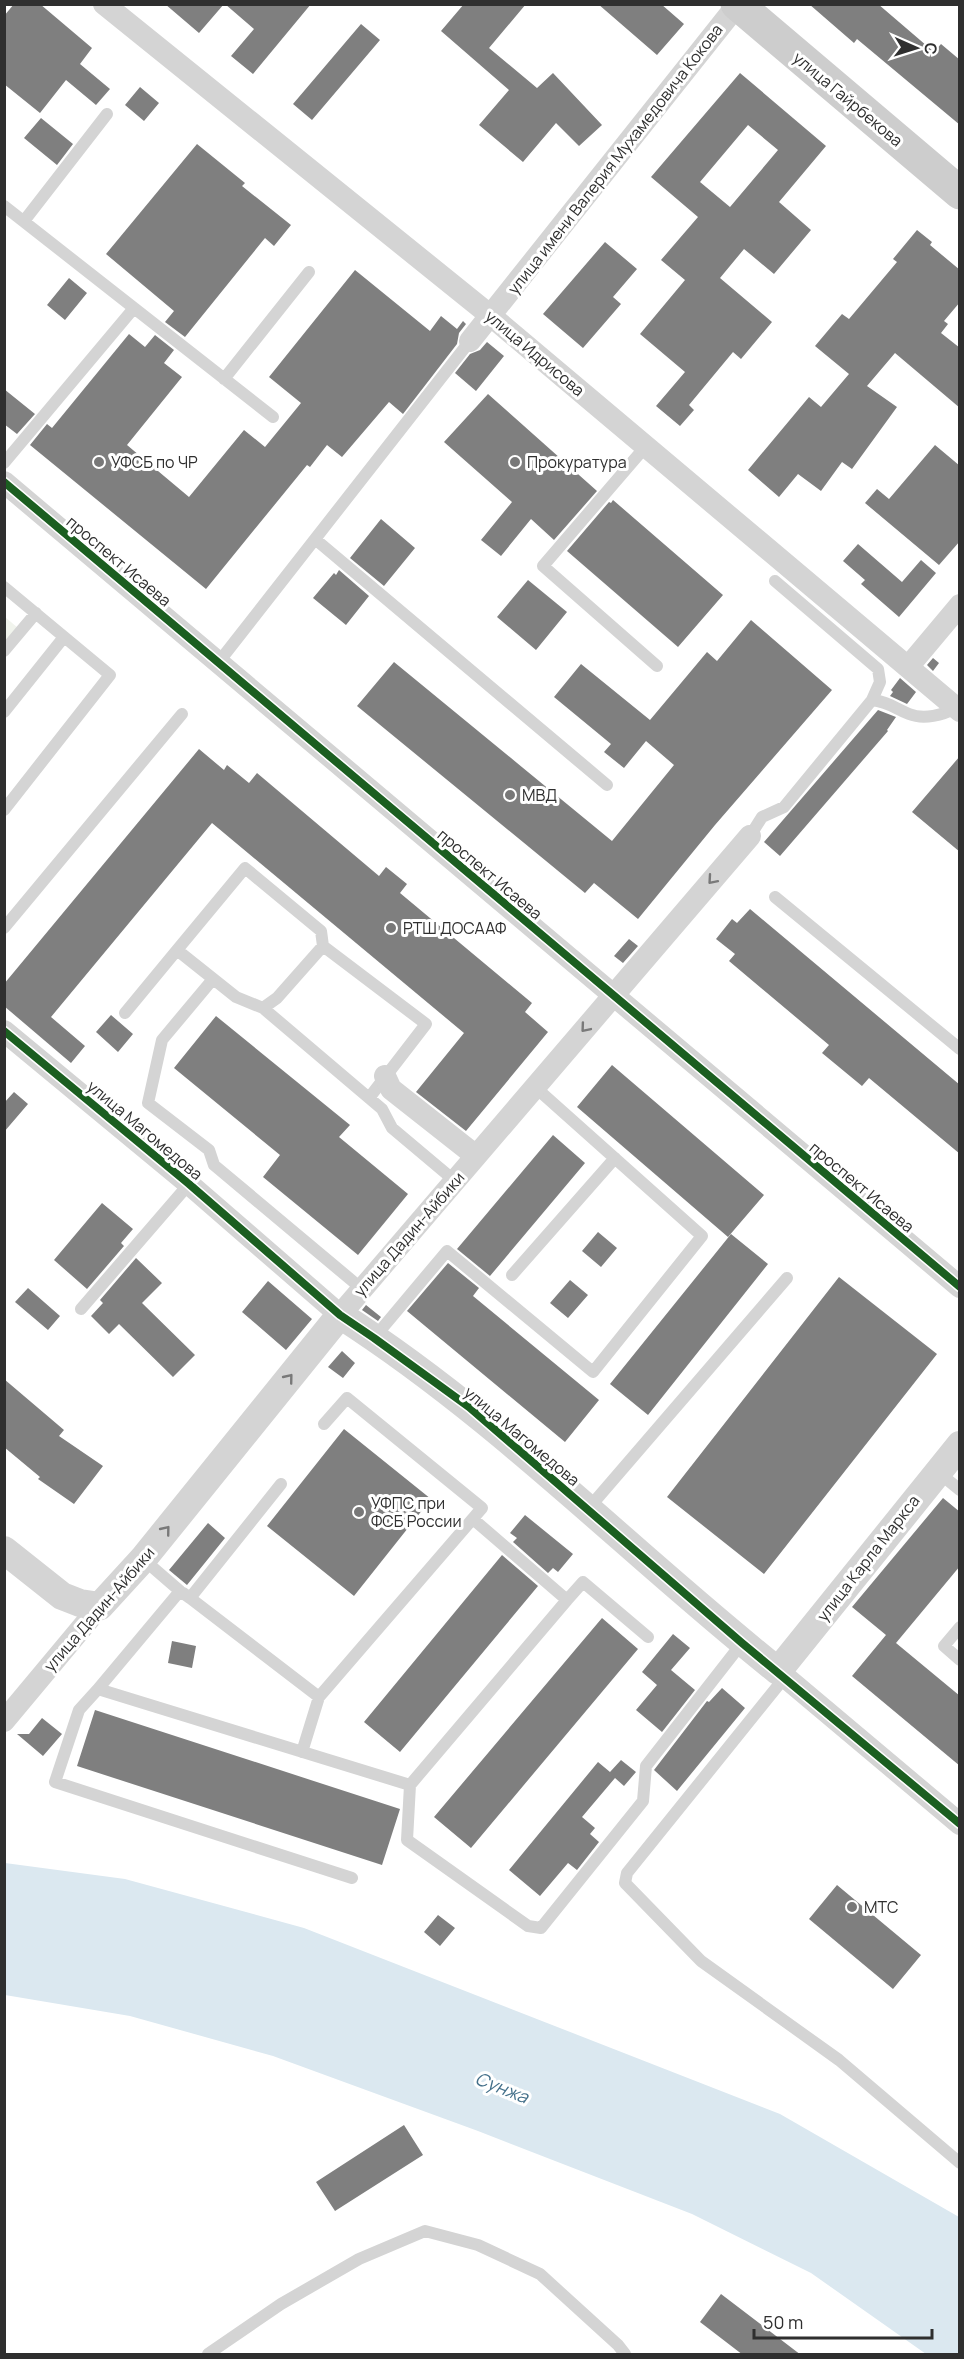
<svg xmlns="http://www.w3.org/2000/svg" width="964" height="2359" font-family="Manrope,sans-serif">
  <rect width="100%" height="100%" fill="#fff"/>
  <path fill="#f1f4ed" d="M 5,617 L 18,628 L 5,644 Z"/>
  <path fill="#dbe8f0" d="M 5,1863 L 125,1879 L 304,1928 L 780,2114 L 959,2217 L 959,2354 L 926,2354 L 811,2273 L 692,2214 L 478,2131 L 273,2056 L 130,2016 L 5,1995 Z"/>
  <path fill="#7f7f7f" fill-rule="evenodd" d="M 14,4 L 40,4 L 92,48 L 80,64 L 110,89 L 96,105 L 66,80 L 40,113 L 4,84 L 4,16 Z
    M 165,4 L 224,4 L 199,33 Z
    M 225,4 L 311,4 L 253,74 L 231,56 L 254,29 Z
    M 464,4 L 526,4 L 489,48 L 537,88 L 553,73 L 602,125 L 579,146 L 556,123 L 523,162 L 479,125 L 509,90 L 441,31 Z
    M 598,4 L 661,4 L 684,24 L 657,55 Z
    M 809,4 L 878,4 L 934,52 L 941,44 L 960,60 L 960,125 L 857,39 L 854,43 Z
    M 361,24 L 380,40 L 312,120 L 293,104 Z
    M 740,73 L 826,146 L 779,202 L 811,230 L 774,274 L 744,249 L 720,278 L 772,322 L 741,359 L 733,352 L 689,405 L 694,410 L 680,426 L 656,406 L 685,372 L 640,334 L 685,280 L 661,260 L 698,217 L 651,177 ZM 748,125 L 778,150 L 730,207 L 700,182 Z
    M 140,87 L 159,103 L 144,121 L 125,105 Z
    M 41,118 L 73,144 L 57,165 L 24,138 Z
    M 197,144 L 245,183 L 242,186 L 291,225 L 274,246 L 265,238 L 185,337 L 165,322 L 174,311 L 106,254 Z
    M 917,230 L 932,242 L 930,245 L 960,270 L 960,302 L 944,321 L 948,324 L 941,333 L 960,348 L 960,408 L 895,353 L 867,386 L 897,407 L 852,469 L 842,462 L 821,491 L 798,474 L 779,497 L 748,470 L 809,397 L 821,407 L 849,374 L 815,346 L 842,314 L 849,319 L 897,262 L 893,259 Z
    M 605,242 L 637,269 L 613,297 L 621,304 L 583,348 L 543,314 Z
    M 355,270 L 430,331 L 441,316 L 457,329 L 463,321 L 466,324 L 459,333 L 457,344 L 403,414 L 389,402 L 342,457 L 327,445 L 310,467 L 307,465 L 206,589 L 30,445 L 47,424 L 52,428 L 129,334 L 145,347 L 155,335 L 174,350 L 164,363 L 182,377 L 127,445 L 189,497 L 244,430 L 265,447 L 301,403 L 269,377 Z
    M 69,278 L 87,293 L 65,320 L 47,305 Z
    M 487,342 L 504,356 L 476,391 L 455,373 L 470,354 L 480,350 Z
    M 4,389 L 35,414 L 17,434 L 4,424 Z
    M 488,394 L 597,491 L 554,540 L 531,519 L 501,556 L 481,540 L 512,502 L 444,442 Z
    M 935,445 L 960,466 L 960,541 L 939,565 L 865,503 L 877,489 L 889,499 Z
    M 613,500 L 723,595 L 678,647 L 567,551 L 609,502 L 611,503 Z
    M 381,519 L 415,548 L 384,586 L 350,558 Z
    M 858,544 L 902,582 L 921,560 L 936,573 L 899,617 L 861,584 L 865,580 L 843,561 Z
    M 339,570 L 369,596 L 346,625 L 313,598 L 334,573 L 336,575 Z
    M 528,580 L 567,612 L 536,650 L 497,617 Z
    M 751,620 L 832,690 L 715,825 L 638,919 L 594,883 L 585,893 L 357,706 L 394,662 L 612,841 L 674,765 L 646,741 L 624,768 L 604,752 L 611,744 L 554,697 L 581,664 L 650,720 L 707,652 L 717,661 Z
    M 933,658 L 939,663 L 933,671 L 927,665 Z
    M 900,678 L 916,692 L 907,704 L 890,696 L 893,692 L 891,690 Z
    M 878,710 L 896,717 L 887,730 L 888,731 L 780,856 L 764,842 Z
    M 199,749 L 224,770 L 227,765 L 249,783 L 257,773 L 379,876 L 386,867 L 407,884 L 400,893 L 532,1003 L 525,1012 L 548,1032 L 466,1131 L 416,1092 L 464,1033 L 212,823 L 51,1017 L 85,1046 L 71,1063 L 4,1006 L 4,984 Z
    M 960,756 L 960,852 L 912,812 Z
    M 750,909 L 960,1085 L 960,1154 L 869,1078 L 862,1086 L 822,1053 L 829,1045 L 729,961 L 735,954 L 716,939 L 732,919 L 737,923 Z
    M 629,939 L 638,946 L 623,963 L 614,956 Z
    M 111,1015 L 133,1034 L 118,1052 L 96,1032 Z
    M 216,1016 L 350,1125 L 339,1137 L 408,1194 L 358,1255 L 263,1177 L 280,1155 L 174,1068 Z
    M 612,1065 L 764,1195 L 728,1237 L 577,1107 Z
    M 14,1092 L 28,1104 L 4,1132 L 4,1103 Z
    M 553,1135 L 585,1163 L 490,1276 L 457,1249 Z
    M 102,1203 L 133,1229 L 121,1243 L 124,1246 L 87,1289 L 54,1260 Z
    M 598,1232 L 617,1248 L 601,1267 L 582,1251 Z
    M 731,1234 L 768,1264 L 648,1415 L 610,1384 Z
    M 136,1258 L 162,1283 L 142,1303 L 195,1355 L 173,1377 L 119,1324 L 109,1334 L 91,1316 L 103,1303 L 100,1300 Z
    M 448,1263 L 479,1288 L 473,1296 L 599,1400 L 565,1442 L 407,1311 Z
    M 839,1277 L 937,1354 L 764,1574 L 667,1497 Z
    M 570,1280 L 588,1295 L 568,1318 L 550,1303 Z
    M 268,1281 L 312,1319 L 286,1350 L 242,1312 Z
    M 28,1288 L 60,1316 L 48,1330 L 15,1302 Z
    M 366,1305 L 381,1317 L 378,1321 L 362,1310 Z
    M 342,1351 L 355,1363 L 343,1378 L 328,1367 Z
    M 4,1379 L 64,1430 L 59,1436 L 103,1466 L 74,1504 L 38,1479 L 40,1477 L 4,1447 Z
    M 344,1429 L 431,1499 L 354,1596 L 267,1526 Z
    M 943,1498 L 960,1512 L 960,1566 L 896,1643 L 960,1696 L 960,1766 L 852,1676 L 886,1635 L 852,1607 Z
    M 525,1515 L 573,1554 L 558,1572 L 553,1568 L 548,1573 L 513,1542 L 517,1538 L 510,1533 Z
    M 208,1523 L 225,1538 L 187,1585 L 169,1570 Z
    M 502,1555 L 538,1586 L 400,1752 L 364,1722 Z
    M 602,1618 L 638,1649 L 471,1848 L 434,1817 Z
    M 673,1634 L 690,1648 L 671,1670 L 695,1690 L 662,1732 L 636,1710 L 657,1685 L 642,1672 Z
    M 172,1641 L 196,1646 L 192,1668 L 168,1663 Z
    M 722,1688 L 745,1708 L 677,1791 L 654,1770 L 707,1701 L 709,1702 Z
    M 95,1710 L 400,1809 L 382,1865 L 77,1766 Z
    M 42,1718 L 62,1734 L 43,1756 L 17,1734 L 29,1734 Z
    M 621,1760 L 636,1772 L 624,1786 L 615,1778 L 582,1817 L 595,1828 L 590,1834 L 599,1842 L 577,1870 L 568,1863 L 540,1896 L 509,1870 L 598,1762 L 610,1772 Z
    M 837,1885 L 921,1955 L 893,1989 L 809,1919 Z
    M 438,1915 L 455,1928 L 440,1946 L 424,1932 Z
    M 404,2125 L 423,2155 L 335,2211 L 316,2182 Z
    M 721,2294 L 801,2355 L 743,2355 L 700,2322 Z"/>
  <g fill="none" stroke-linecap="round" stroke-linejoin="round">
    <path stroke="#d4d4d4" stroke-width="12" d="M 4,206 L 134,308 L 4,463
      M 24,221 L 107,114
      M 134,308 L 273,417
      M 224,379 L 309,272
      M 646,446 L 543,566 L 657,666
      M 315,539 L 607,785
      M 775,581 L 878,669 L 880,682 L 872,700
      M 4,587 L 110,675 L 4,810
      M 4,651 L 36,613
      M 218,663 L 470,341
      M 4,712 L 64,637
      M 750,836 L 762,817 L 784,807 L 872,700 C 889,702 894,708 909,714 C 924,720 943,715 956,708
      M 775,897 L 960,1049
      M 4,928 L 182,714
      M 323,946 L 321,931 L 245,868 L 177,950 L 236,997 L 263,1008 L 382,1109 L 392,1128 L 455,1181
      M 213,979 L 162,1040 L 148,1103 L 209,1150 L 214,1165 L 362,1289
      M 263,1008 L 277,998 L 323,946 L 426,1024 L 369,1098
      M 125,1013 L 177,950
      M 512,1275 L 615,1158
      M 81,1309 L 189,1184
      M 374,1338 L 447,1251 L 593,1372 L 702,1236 L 535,1087
      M 938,1472 L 960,1490
      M 588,1509 L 787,1278
      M 143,1559 L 180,1591 L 98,1689 L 410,1785 L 407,1840 L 528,1926 L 541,1928 L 643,1801 L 646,1766 L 742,1643
      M 183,1593 L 190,1598 L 281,1484
      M 190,1598 L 319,1697 L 482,1508 L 347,1398 L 324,1424
      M 567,1600 L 583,1582 L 648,1637
      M 960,1627 L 944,1646 L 960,1660
      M 785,1677 L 627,1873 L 625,1883 L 701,1961 L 839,2060 L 960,2163
      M 98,1689 L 79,1710 L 55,1782 L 352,1878
      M 302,1752 L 319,1697
      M 410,1785 L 567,1600 L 473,1519
      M 208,2354 L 281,2304 L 359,2259 L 425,2231 L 478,2245 L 540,2274 L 618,2345 L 625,2354"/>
    <path stroke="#d4d4d4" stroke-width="22" d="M 104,4 L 491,316 L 960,711
      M 470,341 L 738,4
      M 4,482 L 960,1287
      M 908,667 L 960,605
      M 4,1031 L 189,1184 L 340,1315 L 750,836
      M 385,1076 L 391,1089 L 476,1156
      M 778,1671 L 960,1824
      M 4,1721 L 100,1606"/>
    <path stroke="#d4d4d4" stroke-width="28" d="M 4,1550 L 62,1596 L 80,1603 L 100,1606 L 143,1559 L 340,1315 C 499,1417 631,1554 778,1671 L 960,1445"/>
    <path stroke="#cdcdcd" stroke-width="33" d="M 737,4 L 960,193"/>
    <g stroke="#fff" stroke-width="11">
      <path id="cycleway" d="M 4,482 L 960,1287
        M 4,1031 L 189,1184 L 340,1315 L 374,1338 L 469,1407 L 742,1643 L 960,1824"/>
    </g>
    <use href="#cycleway" stroke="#1b5e20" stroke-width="8"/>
  </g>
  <defs><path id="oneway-chevron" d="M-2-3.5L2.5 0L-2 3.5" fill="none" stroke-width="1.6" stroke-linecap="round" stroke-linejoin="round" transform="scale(1.5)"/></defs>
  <g stroke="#797979">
    <use href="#oneway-chevron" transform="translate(712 880) rotate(131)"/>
    <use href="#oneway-chevron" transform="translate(585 1028) rotate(130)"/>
    <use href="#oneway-chevron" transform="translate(289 1378) rotate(-51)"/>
    <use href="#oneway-chevron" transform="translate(166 1530) rotate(-51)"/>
  </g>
  <g fill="#787878" stroke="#fff" stroke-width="2">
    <circle cx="99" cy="462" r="6"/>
    <circle cx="515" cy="462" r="6"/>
    <circle cx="510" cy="795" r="6"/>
    <circle cx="391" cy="928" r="6"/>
    <circle cx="359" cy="1512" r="6"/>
    <circle cx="852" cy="1907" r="6"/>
  </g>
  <g text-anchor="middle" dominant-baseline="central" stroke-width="6" stroke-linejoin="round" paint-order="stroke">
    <g font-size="16" fill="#2f2f2f" stroke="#fff">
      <text transform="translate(848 99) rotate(40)">улица Гайрбекова</text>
      <text transform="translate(615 159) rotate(-52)">улица имени Валерия Мухамедовича Кокова</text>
      <text transform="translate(535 353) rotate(40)">улица Идрисова</text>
      <text transform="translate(119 561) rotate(40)">проспект Исаева</text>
      <text transform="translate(490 874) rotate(40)">проспект Исаева</text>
      <text transform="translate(145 1130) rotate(40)">улица Магомедова</text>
      <text transform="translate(862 1187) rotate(40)">проспект Исаева</text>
      <text transform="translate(409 1234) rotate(-49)">улица Дадин-Айбики</text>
      <text transform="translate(522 1436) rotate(40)">улица Магомедова</text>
      <text transform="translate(868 1558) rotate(-52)">улица Карла Маркса</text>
      <text transform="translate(99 1609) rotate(-49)">улица Дадин-Айбики</text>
    </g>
    <g font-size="16" fill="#2f2f2f" stroke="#fff" text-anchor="start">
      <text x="111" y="462">УФСБ по ЧР</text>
      <text x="527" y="462">Прокуратура</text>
      <text x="522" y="795">МВД</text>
      <text x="403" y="928">РТШ ДОСААФ</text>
      <text x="371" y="1503">УФПС при<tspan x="371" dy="18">ФСБ России</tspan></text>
      <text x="864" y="1907">МТС</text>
    </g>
    <g font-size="18" font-style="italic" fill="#44708a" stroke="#fff">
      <text transform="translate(502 2087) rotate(22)">Сунжа</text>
    </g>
  </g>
  <rect width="964" height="2359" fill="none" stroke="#2f2f2f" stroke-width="12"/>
  <g transform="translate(916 48) rotate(93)" stroke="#ffffff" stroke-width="4.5" paint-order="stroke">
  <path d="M0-4.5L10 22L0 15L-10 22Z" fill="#2f2f2f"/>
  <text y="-9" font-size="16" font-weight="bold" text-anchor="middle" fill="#2f2f2f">С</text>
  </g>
  <path d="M754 2329v9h178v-9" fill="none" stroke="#2f2f2f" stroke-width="3"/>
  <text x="763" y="2329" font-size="18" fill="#2f2f2f" stroke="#ffffff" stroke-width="4.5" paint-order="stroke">50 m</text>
</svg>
